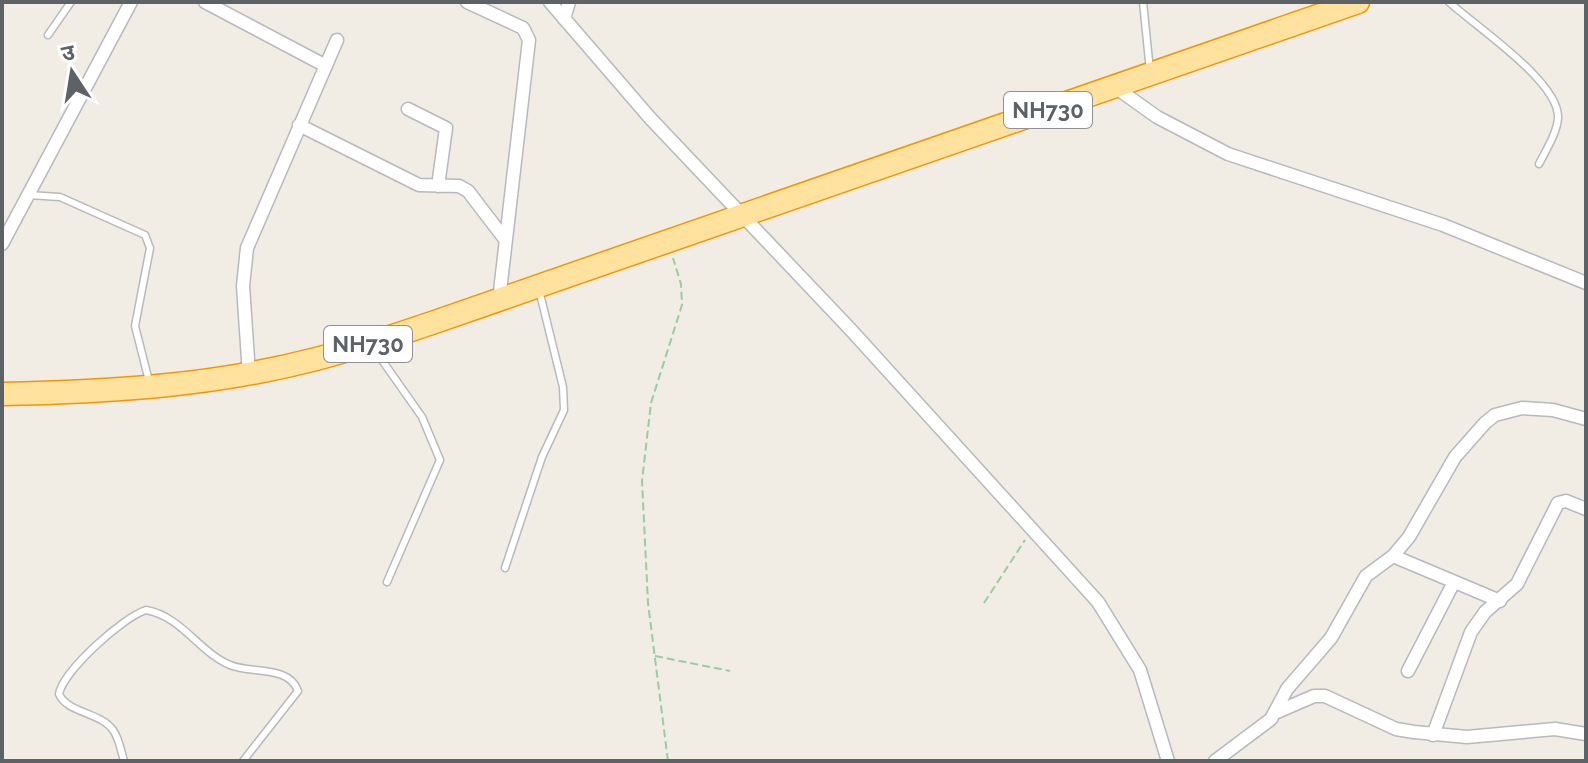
<svg xmlns="http://www.w3.org/2000/svg" width="1588" height="763" font-family="Raleway,'Noto Sans Devanagari',sans-serif">
  <rect width="100%" height="100%" fill="#f1ede5"/>
  <g fill="none" stroke-linecap="round" stroke-linejoin="round">
    <g stroke="#b6b9bd" stroke-width="9">
      <path id="service" d="M 1143,2 L 1150,71
        M 1449,2 C 1475,26 1560,82 1558,118 C 1557,133 1546,150 1539,164
        M 48,35 L 71,2
        M 28,195 L 60,197 L 145,235 L 150,248 L 135,326 L 149,381
        M 372,346 L 422,417 L 440,460 L 387,582
        M 505,568 L 542,457 L 564,410 L 563,387 L 539,290
        M 124,761 C 121,751 119,738 113,730 C 100,712 67,713 59,694 C 63,671 123,617 146,610 C 181,616 199,652 230,665 C 251,674 289,665 298,691 L 243,761"/>
    </g>
    <g stroke="#b6b9bd" stroke-width="15">
      <path id="minor" d="M 205,2 L 326,66
        M 467,2 L 523,28 L 529,40 L 499,300
        M 550,2 L 650,118 L 851,330 L 1098,602 L 1140,670 L 1168,761
        M 564,19 L 569,2
        M 1115,87 L 1157,117 L 1228,154 L 1443,225 L 1586,283
        M 408,109 L 446,128 L 438,186
        M 299,125 L 419,185 L 459,186 L 468,191 L 504,238
        M 2,244 L 131,2
        M 249,374 L 243,286 L 247,248 L 337,40
        M 1393,556 L 1500,601
        M 1408,671 L 1454,582
        M 1277,712 L 1314,696 L 1325,696 L 1396,729 L 1414,732 L 1467,737 L 1555,729 L 1586,734
        M 1433,735 L 1471,632 L 1485,612 L 1517,584 L 1558,503 L 1566,501 L 1586,509
        M 1215,761 L 1271,719 L 1287,689 L 1331,638 L 1366,576 L 1393,556 L 1409,537 L 1455,457 L 1485,423 L 1495,415 L 1522,408 L 1553,410 L 1586,419"/>
    </g>
    <g stroke="#f69500" stroke-width="25">
      <path id="trunk" d="M 2,394 C 106,392 211,386 312,360 C 352,350 390,337 429,324 L 1358,2"/>
    </g>
    <path stroke="#97cda2" stroke-width="2" stroke-dasharray="8 4" stroke-linecap="butt" d="M 984,603 L 1025,540
      M 655,656 L 730,671
      M 668,761 L 648,603 L 642,481 L 651,403 L 682,305 L 681,284 L 673,258"/>
    <use href="#service" stroke="#fff" stroke-width="6"/>
    <use href="#minor" stroke="#fff" stroke-width="12"/>
    <use href="#trunk" stroke="#ffe29d" stroke-width="22"/>
  </g>
  <g text-anchor="middle" dominant-baseline="central" stroke-width="6" stroke-linejoin="round" paint-order="stroke">
    <g fill="#fff" stroke="#8e9195" stroke-width="2">
      <rect x="1004" y="92" width="88" height="36" rx="6"/>
      <rect x="324" y="326" width="88" height="36" rx="6"/>
    </g>
    <g font-size="22" font-weight="bold" fill="#5d6267">
      <text x="1048" y="110">NH730</text>
      <text x="368" y="344">NH730</text>
    </g>
  </g>
  <rect width="1588" height="763" fill="none" stroke="#5d6267" stroke-width="8"/>
  <g transform="translate(72 72) rotate(348)" stroke="#ffffff" stroke-width="6" paint-order="stroke">
  <path d="M0-6L14 30L0 20L-14 30Z" fill="#5d6267"/>
  <text y="-12" font-size="22" font-weight="bold" text-anchor="middle" fill="#5d6267">उ</text>
  </g>
</svg>
